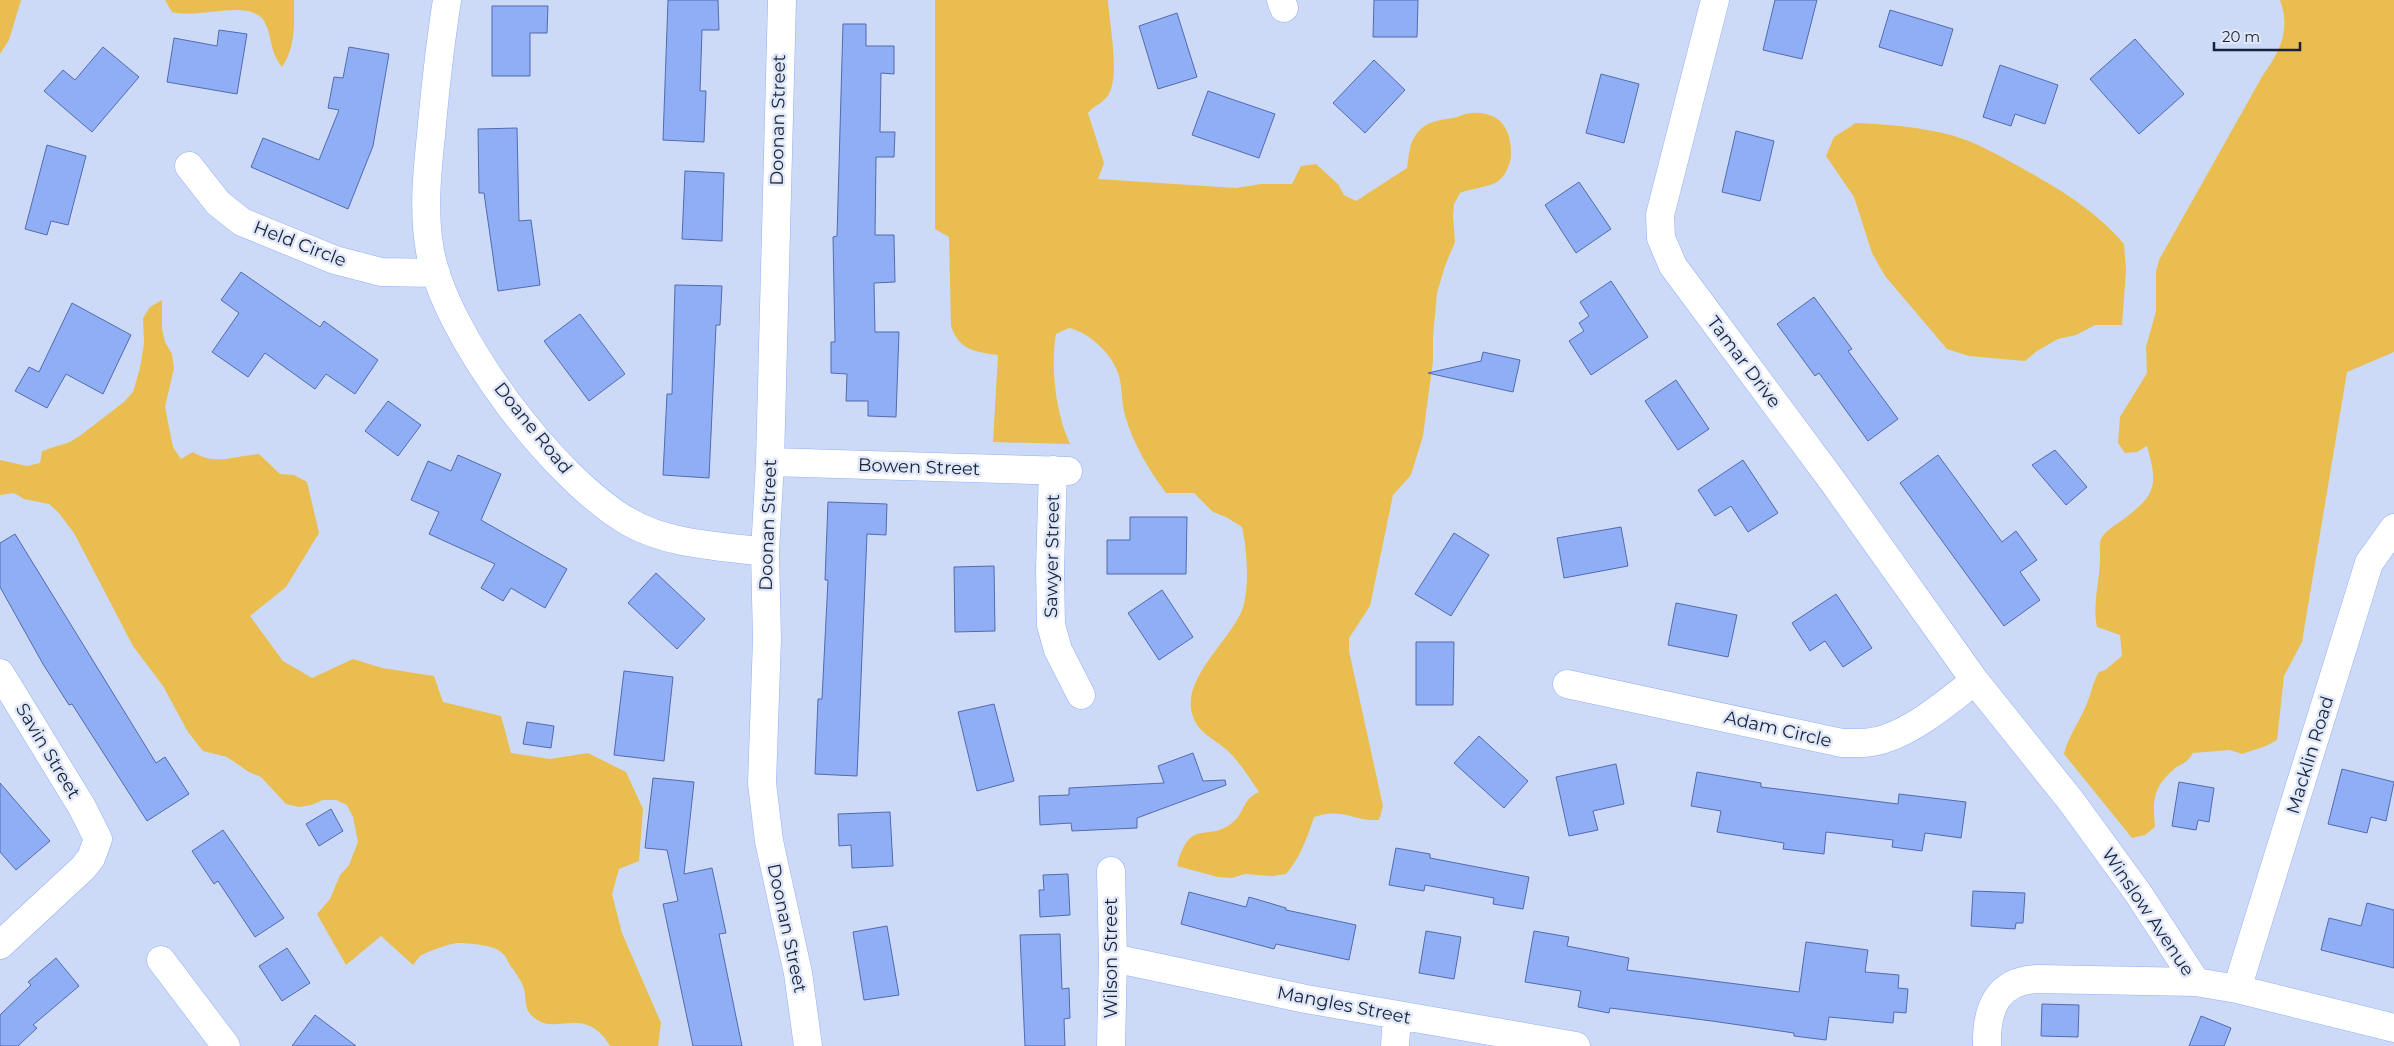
<svg xmlns="http://www.w3.org/2000/svg" width="2394" height="1046" font-family="Montserrat,sans-serif">
  <rect width="100%" height="100%" fill="#cddaf7"/>
  <path fill="#eabd50" d="M 0,0 L 21,0 L 9,40 L 0,54 Z
    M 165,0 L 294,0 C 294,24 296,46 282,67 C 268,50 273,32 262,18 C 242,0 202,19 172,12 Z
    M 935,0 L 1108,0 C 1109,24 1122,81 1106,98 C 1100,105 1093,106 1088,113 L 1104,163 L 1098,179 L 1236,188 L 1261,184 L 1292,184 L 1301,166 L 1316,164 L 1338,184 L 1344,195 L 1356,201 L 1407,168 C 1409,155 1409,142 1418,132 C 1427,121 1440,120 1453,118 C 1459,117 1465,113 1471,113 C 1500,111 1512,129 1511,156 C 1510,165 1505,177 1497,182 C 1486,188 1472,188 1460,193 L 1454,204 L 1453,217 L 1455,242 L 1445,266 L 1437,293 L 1433,336 L 1433,361 L 1423,436 L 1411,475 L 1393,495 L 1370,606 L 1349,638 L 1349,651 L 1383,806 L 1379,820 C 1352,821 1343,807 1314,817 C 1307,838 1300,858 1286,874 L 1272,876 L 1245,874 L 1232,878 L 1218,877 L 1177,866 C 1190,816 1207,843 1232,823 C 1246,812 1240,801 1259,792 C 1251,780 1242,766 1232,755 C 1221,742 1201,736 1194,719 C 1177,682 1229,643 1242,610 C 1250,589 1247,548 1242,527 L 1226,517 L 1213,512 L 1194,493 L 1166,493 C 1149,470 1133,444 1125,415 C 1121,402 1123,387 1118,373 C 1111,353 1090,333 1069,328 L 1056,334 C 1050,367 1056,414 1070,444 L 993,442 L 998,355 C 975,352 959,350 951,326 L 949,237 L 935,229 Z
    M 2280,0 L 2394,0 L 2394,352 L 2347,372 L 2302,642 L 2284,676 L 2277,740 L 2266,746 L 2242,754 L 2230,750 L 2193,753 C 2185,766 2182,762 2173,770 C 2152,789 2153,801 2155,827 L 2145,835 L 2132,838 L 2064,754 C 2068,737 2078,724 2085,708 C 2091,696 2092,683 2099,672 L 2105,670 L 2122,656 L 2120,635 L 2097,627 C 2092,605 2100,581 2100,558 C 2100,552 2099,544 2101,539 C 2105,531 2114,526 2121,521 C 2155,496 2159,487 2147,446 L 2137,452 L 2125,453 L 2118,443 L 2120,417 L 2147,373 L 2146,347 L 2156,311 L 2156,272 L 2159,260 L 2263,75 C 2280,51 2291,30 2280,0 Z
    M 1856,123 C 1888,124 1920,127 1951,135 C 1976,142 1998,155 2020,167 C 2059,189 2094,209 2124,244 L 2126,270 L 2122,325 L 2095,325 L 2076,335 L 2058,339 L 2037,351 L 2025,361 L 1969,356 L 1947,349 L 1885,276 L 1872,253 L 1854,197 L 1826,156 L 1834,137 Z
    M 162,300 L 162,329 L 165,342 L 172,354 L 174,368 L 165,407 L 173,447 L 181,459 L 193,452 C 215,466 234,456 259,454 L 280,474 L 294,475 L 307,482 L 319,533 L 286,587 L 250,616 L 283,661 L 312,678 L 353,659 L 382,668 L 434,676 L 443,702 L 501,716 L 511,753 L 550,759 L 588,753 L 626,772 L 643,809 L 639,861 L 619,869 L 612,894 L 622,933 L 661,1023 L 658,1046 L 610,1046 C 586,1005 557,1035 536,1019 C 523,1010 527,1002 524,989 C 522,982 517,975 513,969 C 509,965 508,960 505,956 C 497,944 472,944 459,943 C 453,942 426,952 420,956 C 418,958 415,963 413,965 L 381,936 L 346,965 L 317,914 L 330,899 L 340,875 L 349,865 L 358,842 L 353,817 L 347,805 L 336,800 L 323,800 L 311,805 L 299,807 L 286,804 L 261,777 L 249,772 L 227,757 L 203,751 L 188,732 L 163,686 L 133,646 L 74,533 L 58,512 L 49,504 L 24,499 L 14,493 L 0,495 L 0,460 L 27,466 L 40,463 L 42,451 L 70,442 L 81,435 L 124,402 L 133,392 L 140,368 L 144,343 L 143,318 L 150,307 Z"/>
  <path fill="#90aef6" stroke="#516bad" d="M 668,0 L 718,0 L 719,30 L 702,30 L 700,91 L 706,91 L 704,142 L 663,140 Z
    M 1374,0 L 1418,0 L 1417,37 L 1373,37 Z
    M 1775,0 L 1817,0 L 1802,59 L 1763,50 Z
    M 492,6 L 548,6 L 547,33 L 530,33 L 530,76 L 492,76 Z
    M 1890,10 L 1953,29 L 1942,66 L 1879,47 Z
    M 1177,13 L 1197,77 L 1158,89 L 1139,26 Z
    M 843,24 L 866,24 L 866,46 L 894,46 L 894,74 L 881,73 L 880,132 L 895,132 L 894,157 L 876,157 L 875,235 L 894,235 L 895,282 L 874,283 L 875,332 L 899,332 L 896,417 L 868,416 L 868,401 L 846,401 L 847,374 L 831,373 L 831,342 L 835,342 L 833,237 L 837,236 Z
    M 219,30 L 247,34 L 237,94 L 167,82 L 174,38 L 217,46 Z
    M 2135,39 L 2184,94 L 2139,134 L 2090,79 Z
    M 103,47 L 139,77 L 92,132 L 44,91 L 63,70 L 75,80 Z
    M 349,47 L 389,54 L 373,146 L 348,209 L 251,167 L 263,138 L 319,160 L 339,110 L 328,108 L 334,77 L 343,78 Z
    M 1374,60 L 1405,90 L 1365,133 L 1333,103 Z
    M 2000,65 L 2058,85 L 2045,124 L 2015,114 L 2011,126 L 1983,117 Z
    M 1601,74 L 1639,84 L 1624,143 L 1586,133 Z
    M 1208,91 L 1275,114 L 1259,158 L 1192,135 Z
    M 517,128 L 519,221 L 531,220 L 540,285 L 498,291 L 484,193 L 479,193 L 478,129 Z
    M 1736,131 L 1774,141 L 1760,201 L 1722,192 Z
    M 47,145 L 86,156 L 68,225 L 51,221 L 47,235 L 25,229 Z
    M 685,171 L 724,173 L 722,241 L 682,239 Z
    M 1579,182 L 1611,229 L 1576,253 L 1545,205 Z
    M 241,272 L 320,327 L 324,321 L 378,360 L 355,394 L 326,374 L 315,389 L 265,353 L 248,377 L 212,352 L 239,313 L 221,300 Z
    M 1611,281 L 1648,337 L 1591,375 L 1569,341 L 1584,331 L 1579,323 L 1589,316 L 1580,302 Z
    M 675,285 L 722,286 L 720,325 L 716,325 L 709,478 L 663,475 L 667,394 L 672,394 Z
    M 1814,297 L 1852,349 L 1848,351 L 1898,419 L 1868,441 L 1819,373 L 1815,376 L 1777,324 Z
    M 72,303 L 131,335 L 103,394 L 66,374 L 47,408 L 15,391 L 29,367 L 39,372 Z
    M 580,314 L 625,374 L 589,401 L 544,341 Z
    M 1483,352 L 1520,360 L 1513,392 L 1428,373 L 1481,361 Z
    M 1676,380 L 1709,429 L 1678,450 L 1645,401 Z
    M 388,401 L 421,425 L 398,456 L 365,431 Z
    M 2055,450 L 2087,487 L 2066,505 L 2032,465 Z
    M 458,455 L 501,474 L 481,520 L 567,569 L 545,608 L 511,588 L 503,601 L 481,588 L 495,564 L 429,534 L 439,512 L 411,500 L 428,461 L 451,471 Z
    M 1938,455 L 2002,542 L 2016,531 L 2037,560 L 2020,572 L 2040,600 L 2004,626 L 1900,483 Z
    M 1743,460 L 1778,513 L 1748,532 L 1731,506 L 1715,516 L 1698,490 Z
    M 828,502 L 887,504 L 886,535 L 867,534 L 857,776 L 815,774 L 818,699 L 822,699 L 828,580 L 825,580 Z
    M 1130,517 L 1187,517 L 1186,574 L 1107,574 L 1107,540 L 1130,540 Z
    M 1621,527 L 1628,566 L 1564,578 L 1557,538 Z
    M 1454,533 L 1489,555 L 1451,616 L 1415,594 Z
    M 15,534 L 156,763 L 165,757 L 189,794 L 147,821 L 72,704 L 69,705 L 43,664 L 0,587 L 0,543 Z
    M 994,566 L 995,631 L 955,632 L 954,567 Z
    M 656,573 L 705,619 L 677,649 L 628,603 Z
    M 1162,590 L 1193,637 L 1159,660 L 1128,613 Z
    M 1836,594 L 1872,648 L 1843,667 L 1825,641 L 1810,651 L 1792,623 Z
    M 1676,603 L 1737,615 L 1728,657 L 1668,645 Z
    M 1416,642 L 1454,642 L 1453,705 L 1416,705 Z
    M 624,671 L 673,677 L 664,761 L 614,755 Z
    M 994,704 L 1014,781 L 977,791 L 958,712 Z
    M 527,722 L 554,726 L 551,748 L 523,744 Z
    M 1479,736 L 1528,781 L 1504,808 L 1454,763 Z
    M 1193,753 L 1203,781 L 1225,780 L 1226,785 L 1137,818 L 1137,828 L 1072,831 L 1071,823 L 1040,825 L 1039,796 L 1069,795 L 1069,788 L 1164,783 L 1158,766 Z
    M 1616,764 L 1624,804 L 1593,811 L 1598,830 L 1569,836 L 1556,777 Z
    M 2342,769 L 2394,782 L 2386,821 L 2371,817 L 2367,833 L 2328,824 Z
    M 1697,772 L 1761,783 L 1761,787 L 1898,804 L 1899,794 L 1966,802 L 1961,838 L 1925,833 L 1922,851 L 1892,847 L 1893,840 L 1826,832 L 1824,854 L 1783,849 L 1784,843 L 1717,832 L 1721,811 L 1691,806 Z
    M 653,778 L 694,782 L 684,874 L 712,868 L 726,933 L 719,934 L 742,1046 L 693,1046 L 663,904 L 678,901 L 667,850 L 645,848 Z
    M 2179,782 L 2214,788 L 2209,822 L 2198,820 L 2196,830 L 2172,826 Z
    M 0,783 L 50,841 L 16,870 L 0,852 Z
    M 331,809 L 343,831 L 319,846 L 306,824 Z
    M 890,812 L 893,866 L 852,868 L 851,845 L 839,846 L 838,814 Z
    M 223,830 L 284,918 L 255,937 L 218,881 L 214,884 L 192,851 Z
    M 1396,848 L 1430,854 L 1430,858 L 1529,877 L 1523,909 L 1493,904 L 1494,898 L 1425,885 L 1424,891 L 1389,885 Z
    M 1068,874 L 1070,915 L 1040,917 L 1039,890 L 1044,890 L 1043,875 Z
    M 1973,891 L 2025,893 L 2023,923 L 2016,923 L 2015,929 L 1971,926 Z
    M 1189,892 L 1246,907 L 1249,897 L 1286,908 L 1286,910 L 1356,925 L 1349,960 L 1276,944 L 1274,949 L 1181,924 Z
    M 2367,903 L 2394,910 L 2394,968 L 2321,950 L 2329,918 L 2361,926 Z
    M 887,926 L 899,995 L 864,1000 L 853,932 Z
    M 1426,931 L 1461,937 L 1454,979 L 1419,973 Z
    M 1534,931 L 1569,937 L 1567,946 L 1629,958 L 1627,970 L 1799,992 L 1806,942 L 1868,950 L 1865,972 L 1899,975 L 1898,988 L 1908,989 L 1906,1013 L 1894,1012 L 1893,1023 L 1829,1017 L 1826,1040 L 1794,1036 L 1794,1033 L 1712,1021 L 1610,1008 L 1609,1013 L 1578,1007 L 1581,991 L 1525,982 Z
    M 1060,934 L 1062,989 L 1069,988 L 1070,1018 L 1064,1019 L 1065,1046 L 1025,1046 L 1020,935 Z
    M 287,948 L 310,983 L 282,1001 L 259,966 Z
    M 56,958 L 79,986 L 33,1025 L 37,1028 L 18,1046 L 0,1046 L 0,1015 L 31,985 L 28,982 Z
    M 2042,1004 L 2079,1005 L 2078,1037 L 2041,1036 Z
    M 315,1015 L 356,1046 L 292,1046 Z
    M 2201,1016 L 2231,1028 L 2224,1046 L 2189,1046 Z"/>
  <g fill="none" stroke-linecap="round" stroke-linejoin="round">
    <g stroke="#92aff6" stroke-width="29">
      <path id="minor" d="M 447,0 C 440,45 435,90 431,135 C 427,173 423,213 430,251 C 446,337 554,479 629,522 C 669,545 721,546 765,552
        M 782,0 L 770,462 L 765,552 L 767,639 L 762,783 L 769,841 L 798,973 L 808,1046
        M 1281,0 L 1284,8
        M 1715,0 L 1660,215 L 1661,238 L 1673,266 L 1834,483 L 1975,681 L 2071,801 L 2138,893 L 2196,982 L 2237,989 L 2394,1028
        M 189,166 L 218,203 L 242,222 L 335,260 L 381,272 L 436,273
        M 770,462 L 1068,471
        M 1053,470 L 1050,569 L 1051,625 L 1058,650 L 1081,695
        M 0,673 L 82,807 L 98,839 L 91,858 L 83,868 L 0,945
        M 1567,684 L 1842,743 C 1857,743 1873,744 1887,738 C 1919,727 1948,701 1975,681
        M 1111,871 L 1113,958 L 1111,1046
        M 1113,958 L 1306,999 L 1576,1046
        M 161,960 L 226,1046
        M 2237,989 L 2369,563 L 2394,528
        M 1395,1046 L 1397,1016
        M 1987,1046 C 1986,1009 1997,980 2038,979 L 2196,982"/>
    </g>
    <use href="#minor" stroke="#fff" stroke-width="28"/>
  </g>
  <g text-anchor="middle" dominant-baseline="central" stroke-width="5" stroke-linejoin="round" paint-order="stroke">
    <g font-size="18" fill="#17223d" stroke="#e0e7f6">
      <text transform="translate(778 120) rotate(-89)">Doonan Street</text>
      <text transform="translate(300 244) rotate(21)">Held Circle</text>
      <text transform="translate(1744 362) rotate(53)">Tamar Drive</text>
      <text transform="translate(533 428) rotate(51)">Doane Road</text>
      <text transform="translate(919 467) rotate(2)">Bowen Street</text>
      <text transform="translate(768 525) rotate(-88)">Doonan Street</text>
      <text transform="translate(1052 556) rotate(-89)">Sawyer Street</text>
      <text transform="translate(1778 729) rotate(13)">Adam Circle</text>
      <text transform="translate(48 751) rotate(59)">Savin Street</text>
      <text transform="translate(2310 755) rotate(-73)">Macklin Road</text>
      <text transform="translate(2148 912) rotate(56)">Winslow Avenue</text>
      <text transform="translate(787 928) rotate(78)">Doonan Street</text>
      <text transform="translate(1111 958) rotate(-90)">Wilson Street</text>
      <text transform="translate(1344 1005) rotate(11)">Mangles Street</text>
    </g>
  </g>
  <path d="M2214 42v8h86v-8" fill="none" stroke="#17223d" stroke-width="2.5"/>
  <text x="2222" y="42" font-size="15" fill="#17223d" stroke="#e0e7f6" stroke-width="4" paint-order="stroke">20 m</text>
</svg>
